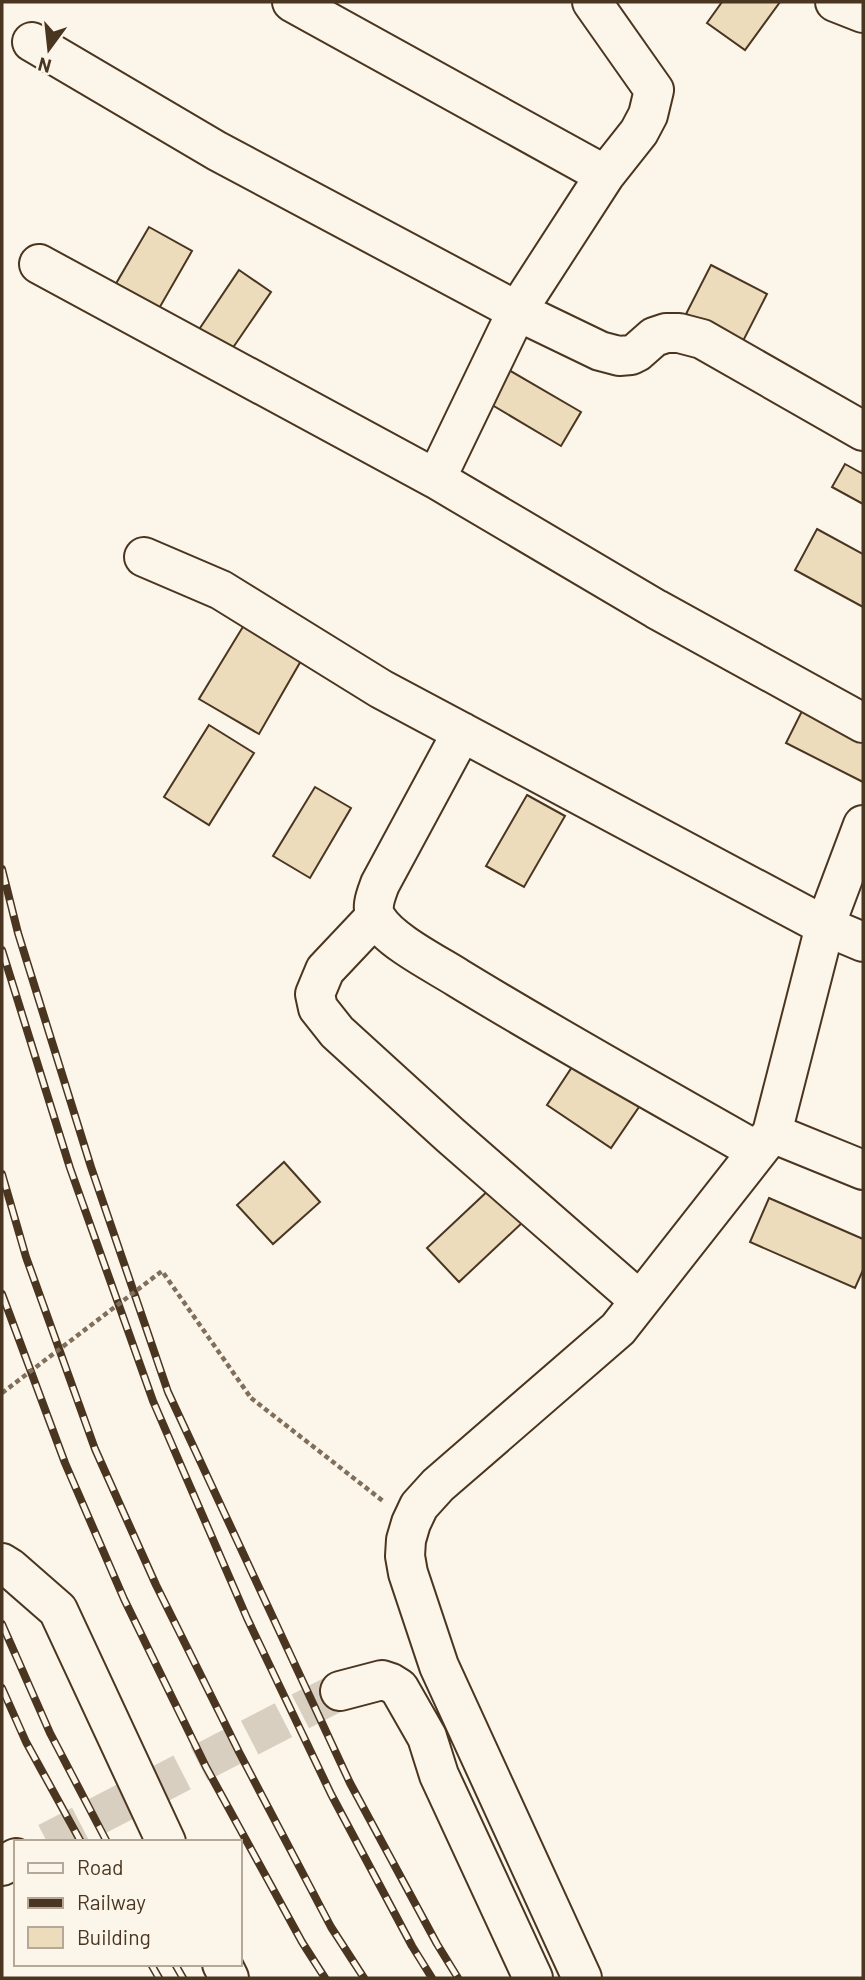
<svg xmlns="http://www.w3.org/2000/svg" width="865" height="1980" font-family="Barlow,sans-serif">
  <rect width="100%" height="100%" fill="#fbf6e9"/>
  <path fill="#ecdcbc" stroke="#4a3520" stroke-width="2" d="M 722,2 L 780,2 L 745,50 L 707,23 Z
    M 149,227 L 192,251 L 157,312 L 114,287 Z
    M 711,265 L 767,294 L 742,343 L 686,314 Z
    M 239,270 L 271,292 L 230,352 L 198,331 Z
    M 502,366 L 581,412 L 561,446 L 482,399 Z
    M 845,464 L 863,474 L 863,504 L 832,487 Z
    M 817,529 L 863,554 L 863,607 L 795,570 Z
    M 244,625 L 302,659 L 259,734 L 199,699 Z
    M 805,705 L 863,735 L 863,782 L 786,743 Z
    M 209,725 L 254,753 L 209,825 L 164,797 Z
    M 315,787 L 351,808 L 310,878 L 273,856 Z
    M 527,795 L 565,816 L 524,887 L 486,866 Z
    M 576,1061 L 641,1104 L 611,1148 L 547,1105 Z
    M 284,1162 L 320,1202 L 273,1244 L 237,1205 Z
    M 492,1187 L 524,1221 L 459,1282 L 427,1248 Z
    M 769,1198 L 863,1239 L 863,1270 L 855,1288 L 750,1242 Z"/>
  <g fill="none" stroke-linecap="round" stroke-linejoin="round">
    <path stroke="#d8cfc1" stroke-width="38" stroke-dasharray="38 19" stroke-linecap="butt" d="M 47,1842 L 340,1691"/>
    <g stroke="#4a3520" stroke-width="42">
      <path id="minor" d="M 292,2 L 605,175
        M 835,2 L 863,13
        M 32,42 L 217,151 L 517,311 L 600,351 L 619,356 L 631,355 L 637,352 L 654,337 L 666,333 L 679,333 L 702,339 L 863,431
        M 39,264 L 436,479 L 656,609 L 863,723
        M 436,479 L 517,311 L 605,175 L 639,132 L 648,115 L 654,90 L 592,2
        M 144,557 L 221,590 L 381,689 L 825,926 L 863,942
        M 462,732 L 380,884 C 376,895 370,908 377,919 C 390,941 436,964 458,978 C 556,1038 657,1094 757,1151
        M 375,917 L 325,970 L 315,994 L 318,1008 L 337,1032 L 450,1135 L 640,1301
        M 772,1133 L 863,1170
        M 2,1563 L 10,1568 L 58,1610 L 166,1842
        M 340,1691 L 382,1680 L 391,1683 L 399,1688 L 427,1737 L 439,1775 L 533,1978
        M 2,1866 L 16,1858
        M 222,1964 L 229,1978
        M 582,1978 L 439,1666 L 408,1573 L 405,1556 L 406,1540 L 411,1523 L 419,1506 L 438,1485 L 618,1329 L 772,1133 L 825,926 L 863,825"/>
    </g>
    <path stroke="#7f6f5c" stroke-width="4.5" stroke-dasharray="5 3.5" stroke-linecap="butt" d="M 251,1398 L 383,1501"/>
    <use href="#minor" stroke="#fbf6e9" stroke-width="38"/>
    <g stroke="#4a3520" stroke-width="8">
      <path id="rail" d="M 2,869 L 18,933 L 91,1167 L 168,1392 L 350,1783 L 437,1944 L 458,1978
        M 2,950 L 70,1168 L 153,1401 L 247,1618 L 331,1794 L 412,1946 L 432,1978
        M 2,1174 L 26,1257 L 95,1449 L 156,1585 L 239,1752 L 331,1927 L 364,1978
        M 2,1294 L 65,1463 L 124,1599 L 206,1767 L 302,1942 L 325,1978
        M 2,1624 L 50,1733 L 107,1842
        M 2,1688 L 26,1742 L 81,1842
        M 151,1964 L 159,1978
        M 175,1964 L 183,1978"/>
    </g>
    <use href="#rail" stroke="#fbf6e9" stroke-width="5" stroke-dasharray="16" stroke-linecap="butt"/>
    <path stroke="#7f6f5c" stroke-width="4.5" stroke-dasharray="5 3.5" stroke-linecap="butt" d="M 2,1393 L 162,1271 L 251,1398"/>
  </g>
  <rect width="865" height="1980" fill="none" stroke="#4a3520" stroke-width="7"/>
  <rect x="14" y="1840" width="228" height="126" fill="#fbf6e9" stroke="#b4a999" stroke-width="2"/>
  <rect x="28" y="1863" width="35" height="10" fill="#fbf6e9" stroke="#b4a999" stroke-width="2"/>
  <text x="77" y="1875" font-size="21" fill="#4a3520">Road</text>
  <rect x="28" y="1898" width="35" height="10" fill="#4a3520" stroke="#b4a999" stroke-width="2"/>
  <text x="77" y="1910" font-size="21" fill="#4a3520">Railway</text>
  <rect x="28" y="1927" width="35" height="21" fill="#ecdcbc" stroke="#b4a999" stroke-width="2"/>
  <text x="77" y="1945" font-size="21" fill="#4a3520">Building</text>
  <g transform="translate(49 49) rotate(195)" stroke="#fbf6e9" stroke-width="5" paint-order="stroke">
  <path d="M0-5L12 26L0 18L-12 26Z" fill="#4a3520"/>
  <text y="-10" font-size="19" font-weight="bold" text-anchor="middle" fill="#4a3520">N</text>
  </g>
</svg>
